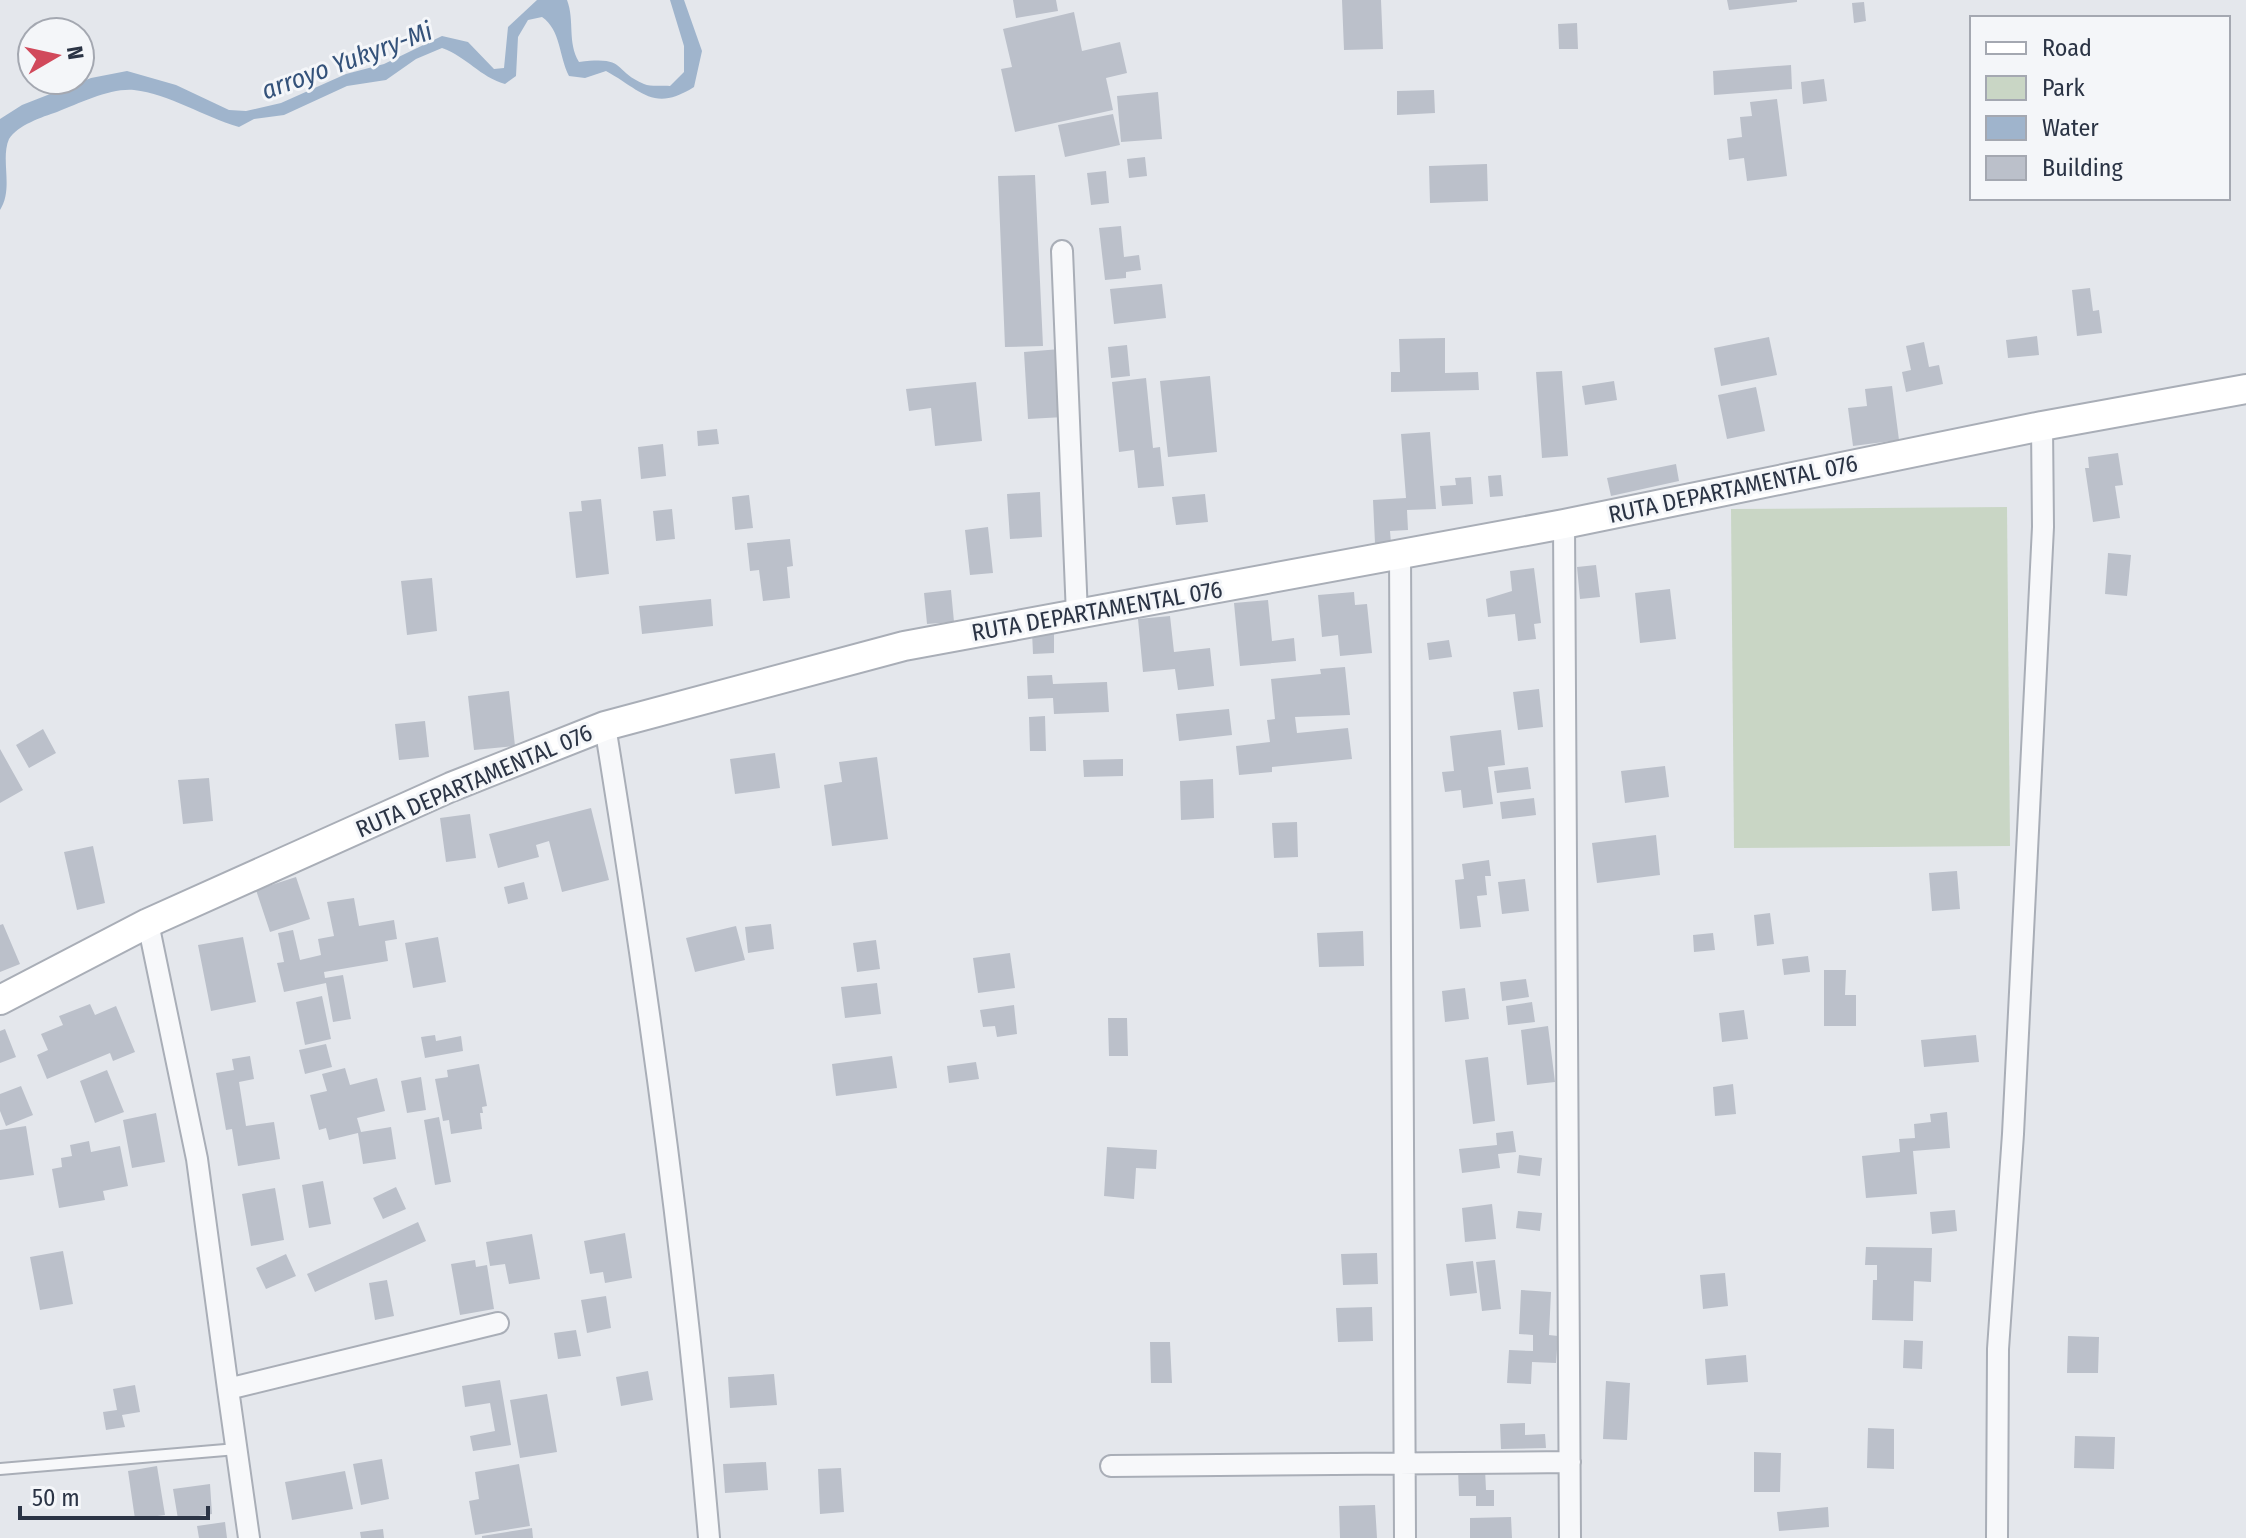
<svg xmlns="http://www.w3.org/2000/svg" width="2246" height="1538" font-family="'Fira Sans Condensed',sans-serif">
  <rect width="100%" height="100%" fill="#e4e7ec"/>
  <path fill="#c9d6c5" d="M 2007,507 L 2010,846 L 1734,848 L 1731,509 Z"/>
  <path fill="#9fb4cc" d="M 537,0 L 567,0 C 575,21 567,42 579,62 C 628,56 611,70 644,84 C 651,87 663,85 670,86 L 684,72 L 684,46 L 670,0 L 684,0 L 702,51 L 694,87 C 653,113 641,90 606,71 L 585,78 L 569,76 C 559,57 561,30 542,17 L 528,20 L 518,37 L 516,76 L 505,84 C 480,77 467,57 442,48 L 416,59 L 386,80 L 347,86 L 284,115 L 254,119 L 239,127 C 204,117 169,94 134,90 C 110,88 80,103 57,112 C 42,117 18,125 9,139 C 0,160 14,188 0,210 L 0,119 L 22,105 L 91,78 L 127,71 L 176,85 L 229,110 L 246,111 L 281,103 L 346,74 L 384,64 L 442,36 L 468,42 L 494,69 L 504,68 L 508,27 Z"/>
  <path fill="#bbc0ca" d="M 1013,0 L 1056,0 L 1058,11 L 1016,18 Z
    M 1342,0 L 1381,0 L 1383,49 L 1344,50 Z
    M 1727,0 L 1797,0 L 1797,2 L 1729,10 Z
    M 1864,2 L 1866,21 L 1854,23 L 1852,3 Z
    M 1074,12 L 1082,51 L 1120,42 L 1127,73 L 1106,78 L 1113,110 L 1015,132 L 1001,69 L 1012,67 L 1003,29 Z
    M 1577,23 L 1578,49 L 1559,49 L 1558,24 Z
    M 1791,65 L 1792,89 L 1714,95 L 1713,71 Z
    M 1824,79 L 1827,101 L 1803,104 L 1801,82 Z
    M 1434,90 L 1435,113 L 1397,115 L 1397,91 Z
    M 1158,92 L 1162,139 L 1121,142 L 1117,96 Z
    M 1777,99 L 1787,176 L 1747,181 L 1744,158 L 1729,160 L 1727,139 L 1742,137 L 1740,117 L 1752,116 L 1750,102 Z
    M 1113,114 L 1120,145 L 1065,157 L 1058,125 Z
    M 1145,157 L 1147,176 L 1129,178 L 1127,159 Z
    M 1487,164 L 1488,201 L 1430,203 L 1429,166 Z
    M 1106,171 L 1109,203 L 1091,205 L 1087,173 Z
    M 1035,175 L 1043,346 L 1005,347 L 998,176 Z
    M 1121,226 L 1124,257 L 1139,255 L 1141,270 L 1126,272 L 1126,278 L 1105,280 L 1099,228 Z
    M 1162,284 L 1166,318 L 1114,324 L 1110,289 Z
    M 2090,288 L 2093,311 L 2099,310 L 2102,333 L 2077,336 L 2072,290 Z
    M 2037,336 L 2039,355 L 2008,358 L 2006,340 Z
    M 1769,337 L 1777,375 L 1721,386 L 1714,348 Z
    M 1445,338 L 1445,373 L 1478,372 L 1479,390 L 1391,392 L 1391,372 L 1400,372 L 1399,339 Z
    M 1924,342 L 1929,367 L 1939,365 L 1943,384 L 1906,392 L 1902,372 L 1911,370 L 1906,346 Z
    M 1127,345 L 1130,376 L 1111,378 L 1108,347 Z
    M 1060,349 L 1064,417 L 1028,419 L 1024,352 Z
    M 1562,371 L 1568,456 L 1542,458 L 1536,372 Z
    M 1210,376 L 1217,452 L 1168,457 L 1160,381 Z
    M 1146,378 L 1153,448 L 1160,447 L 1164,486 L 1138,488 L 1134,450 L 1119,452 L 1112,382 Z
    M 1614,381 L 1617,400 L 1585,405 L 1582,386 Z
    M 976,382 L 982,441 L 935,446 L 931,408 L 909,411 L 906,389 Z
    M 1892,386 L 1899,440 L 1853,446 L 1848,408 L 1867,406 L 1865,389 Z
    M 1756,387 L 1765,431 L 1727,439 L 1718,395 Z
    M 717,429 L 719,444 L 698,446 L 697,431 Z
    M 1430,432 L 1436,509 L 1407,510 L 1408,530 L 1390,531 L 1391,543 L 1375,543 L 1373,500 L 1406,498 L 1401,434 Z
    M 663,444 L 666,476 L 641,479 L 638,447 Z
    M 2118,453 L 2123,485 L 2115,486 L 2120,518 L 2093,522 L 2085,468 L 2089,468 L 2088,457 Z
    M 1676,464 L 1679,481 L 1611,496 L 1607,478 Z
    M 1501,475 L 1503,496 L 1490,497 L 1488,476 Z
    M 1471,477 L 1473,504 L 1442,506 L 1440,486 L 1456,485 L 1455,478 Z
    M 1040,492 L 1042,537 L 1010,539 L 1007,494 Z
    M 1205,494 L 1208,522 L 1176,525 L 1172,497 Z
    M 749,495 L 753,528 L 735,530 L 732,497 Z
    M 601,499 L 609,574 L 576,578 L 569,512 L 582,511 L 581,501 Z
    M 672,509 L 675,539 L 656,541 L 653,511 Z
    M 988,527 L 993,573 L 970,575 L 965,530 Z
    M 790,539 L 793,566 L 787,567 L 790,598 L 763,601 L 759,570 L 750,571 L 747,543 Z
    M 2108,553 L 2131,555 L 2127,596 L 2105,594 Z
    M 1596,565 L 1600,597 L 1580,599 L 1577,567 Z
    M 1534,568 L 1541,623 L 1534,624 L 1536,639 L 1518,641 L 1515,614 L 1488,617 L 1486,599 L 1512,591 L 1510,571 Z
    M 432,578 L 437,631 L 407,635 L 401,581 Z
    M 1670,589 L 1676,639 L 1640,643 L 1635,593 Z
    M 951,590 L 954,622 L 927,624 L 924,593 Z
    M 1354,592 L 1355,605 L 1367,604 L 1372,653 L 1340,656 L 1338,635 L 1322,637 L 1318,595 Z
    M 711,599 L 713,626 L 642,634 L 639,606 Z
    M 1268,600 L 1272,641 L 1294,638 L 1296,661 L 1240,666 L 1234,603 Z
    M 1170,616 L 1174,652 L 1210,648 L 1214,686 L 1178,690 L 1175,669 L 1143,672 L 1138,619 Z
    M 1032,632 L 1054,632 L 1054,653 L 1033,654 Z
    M 1449,640 L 1452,657 L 1429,660 L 1427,643 Z
    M 1345,667 L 1350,715 L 1295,717 L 1297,733 L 1348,728 L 1352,759 L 1272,767 L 1272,772 L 1239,775 L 1236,746 L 1270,742 L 1267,720 L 1275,719 L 1271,679 L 1321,674 L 1320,669 Z
    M 1052,675 L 1053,684 L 1107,682 L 1109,712 L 1054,714 L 1053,698 L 1028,699 L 1027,676 Z
    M 1539,689 L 1543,727 L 1518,730 L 1513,692 Z
    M 509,691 L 515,746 L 474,750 L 468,696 Z
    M 1229,709 L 1232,735 L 1179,741 L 1176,714 Z
    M 1045,716 L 1046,751 L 1030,751 L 1029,717 Z
    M 425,721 L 429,757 L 399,760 L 395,724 Z
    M 43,729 L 56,753 L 29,768 L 16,745 Z
    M 1501,730 L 1505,765 L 1488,767 L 1493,804 L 1463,808 L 1461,790 L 1445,792 L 1442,772 L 1454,771 L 1450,736 Z
    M 0,749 L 23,790 L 0,803 Z
    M 775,753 L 780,788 L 735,794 L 730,759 Z
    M 877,757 L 888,839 L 832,846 L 824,785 L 842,782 L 839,762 Z
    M 1123,759 L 1123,776 L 1084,777 L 1083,760 Z
    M 1665,766 L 1669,797 L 1625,803 L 1621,771 Z
    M 1528,767 L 1531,789 L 1497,793 L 1494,771 Z
    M 209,778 L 213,821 L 183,824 L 178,780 Z
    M 1213,779 L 1214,818 L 1181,820 L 1180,781 Z
    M 1534,798 L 1536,815 L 1502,819 L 1500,802 Z
    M 591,808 L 609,880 L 562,892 L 549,841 L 536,845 L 539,857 L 498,868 L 489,834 Z
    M 470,814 L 476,858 L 446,862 L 440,818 Z
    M 1297,822 L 1298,857 L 1274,858 L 1272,823 Z
    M 1656,835 L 1660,875 L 1597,883 L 1592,843 Z
    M 93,846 L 105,903 L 77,910 L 64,852 Z
    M 1489,860 L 1491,876 L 1485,876 L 1487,895 L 1477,896 L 1481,927 L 1460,929 L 1455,880 L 1464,879 L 1462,864 Z
    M 1957,871 L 1960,909 L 1932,911 L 1929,873 Z
    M 296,877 L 310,919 L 270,932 L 256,890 Z
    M 1525,879 L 1529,911 L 1502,914 L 1498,882 Z
    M 524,882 L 528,899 L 508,904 L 504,887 Z
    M 354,898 L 359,926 L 394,920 L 397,939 L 385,941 L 388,961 L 324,972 L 325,978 L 343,975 L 351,1019 L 333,1022 L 326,983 L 284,992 L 277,963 L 284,962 L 278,933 L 293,930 L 300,960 L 321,955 L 318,939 L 334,936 L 327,902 Z
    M 1770,913 L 1774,944 L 1757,946 L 1754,915 Z
    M 3,924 L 20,964 L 0,972 L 0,925 Z
    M 771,924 L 774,949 L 748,953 L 745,927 Z
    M 736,926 L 745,960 L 695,972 L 686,938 Z
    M 1363,931 L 1364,966 L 1319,967 L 1317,933 Z
    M 1713,933 L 1715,950 L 1694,952 L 1693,935 Z
    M 243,937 L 256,1002 L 211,1011 L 198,945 Z
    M 438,937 L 446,982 L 413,988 L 405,943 Z
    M 876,940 L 880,969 L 857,972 L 853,943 Z
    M 1010,953 L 1015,988 L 978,993 L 973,958 Z
    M 1808,956 L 1810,972 L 1784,975 L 1782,959 Z
    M 1824,970 L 1846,970 L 1845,995 L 1856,995 L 1856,1026 L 1824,1026 Z
    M 1526,979 L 1529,997 L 1502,1001 L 1500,982 Z
    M 877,983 L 881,1014 L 845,1018 L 841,987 Z
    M 1465,988 L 1469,1019 L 1445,1022 L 1442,991 Z
    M 322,996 L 331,1039 L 305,1045 L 296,1002 Z
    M 1532,1002 L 1535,1022 L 1508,1025 L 1506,1006 Z
    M 90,1004 L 95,1015 L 116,1006 L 135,1052 L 113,1061 L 110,1053 L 47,1079 L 37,1055 L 48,1050 L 41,1034 L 63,1025 L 59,1016 Z
    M 1014,1005 L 1017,1034 L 997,1037 L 995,1026 L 983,1027 L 980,1010 Z
    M 1744,1010 L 1748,1039 L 1722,1042 L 1719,1013 Z
    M 1108,1018 L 1127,1018 L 1128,1056 L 1109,1056 Z
    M 1548,1026 L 1555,1082 L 1527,1085 L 1521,1030 Z
    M 5,1029 L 16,1057 L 0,1063 L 0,1031 Z
    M 435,1035 L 436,1041 L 461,1036 L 463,1051 L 425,1058 L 421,1037 Z
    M 1976,1035 L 1979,1062 L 1924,1067 L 1921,1040 Z
    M 326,1044 L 332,1067 L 305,1074 L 299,1050 Z
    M 250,1056 L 254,1079 L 239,1082 L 246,1126 L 274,1122 L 280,1159 L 238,1166 L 232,1129 L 226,1130 L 216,1073 L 234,1070 L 232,1059 Z
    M 892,1056 L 897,1088 L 836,1096 L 832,1064 Z
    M 1488,1057 L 1495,1121 L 1473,1124 L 1465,1060 Z
    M 976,1062 L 979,1079 L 949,1083 L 947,1066 Z
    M 479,1064 L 487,1106 L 482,1107 L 483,1113 L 480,1113 L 482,1129 L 451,1134 L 449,1120 L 443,1121 L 435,1079 L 448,1077 L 447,1070 Z
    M 345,1068 L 350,1085 L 377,1078 L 385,1111 L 357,1118 L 361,1132 L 391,1127 L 396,1159 L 363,1164 L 358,1133 L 329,1140 L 326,1128 L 319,1130 L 310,1095 L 327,1091 L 322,1074 Z
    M 107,1070 L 124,1112 L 95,1123 L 80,1081 Z
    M 421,1077 L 426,1110 L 407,1113 L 401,1081 Z
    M 1733,1084 L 1736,1114 L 1715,1116 L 1713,1087 Z
    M 21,1086 L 33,1115 L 6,1126 L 0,1111 L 0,1094 Z
    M 1947,1112 L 1950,1148 L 1913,1151 L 1917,1194 L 1866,1198 L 1862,1156 L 1900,1152 L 1899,1139 L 1915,1138 L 1914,1124 L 1931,1122 L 1930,1114 Z
    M 156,1113 L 165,1162 L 132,1168 L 123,1120 Z
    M 439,1117 L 451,1182 L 435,1185 L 424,1120 Z
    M 26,1126 L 34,1175 L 0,1180 L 0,1130 Z
    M 1513,1131 L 1516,1152 L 1498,1154 L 1500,1168 L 1462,1173 L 1459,1149 L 1497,1145 L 1496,1133 Z
    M 89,1141 L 91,1152 L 120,1146 L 128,1186 L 103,1191 L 105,1200 L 59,1208 L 52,1169 L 62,1167 L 61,1158 L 72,1156 L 70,1145 Z
    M 1107,1147 L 1157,1150 L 1156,1169 L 1136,1168 L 1134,1199 L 1104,1196 Z
    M 1519,1155 L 1542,1158 L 1540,1176 L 1517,1173 Z
    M 323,1181 L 331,1224 L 309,1228 L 302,1185 Z
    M 396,1187 L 406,1209 L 383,1219 L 373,1198 Z
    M 275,1188 L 284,1240 L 251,1246 L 242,1194 Z
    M 1492,1204 L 1496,1239 L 1465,1242 L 1462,1208 Z
    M 1955,1210 L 1957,1231 L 1932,1234 L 1930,1212 Z
    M 1518,1211 L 1542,1213 L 1540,1231 L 1516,1228 Z
    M 418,1222 L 426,1241 L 315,1292 L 307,1274 Z
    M 625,1233 L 632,1278 L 605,1283 L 603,1272 L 590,1274 L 584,1241 Z
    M 532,1234 L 540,1279 L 509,1284 L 505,1264 L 490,1266 L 486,1242 Z
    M 1866,1247 L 1932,1248 L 1931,1282 L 1914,1281 L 1913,1321 L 1872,1320 L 1873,1280 L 1877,1280 L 1877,1265 L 1865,1265 Z
    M 63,1251 L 73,1304 L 40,1310 L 30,1257 Z
    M 1377,1253 L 1378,1284 L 1343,1285 L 1341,1254 Z
    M 286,1254 L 296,1276 L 266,1289 L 256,1268 Z
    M 475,1260 L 476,1267 L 487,1265 L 494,1309 L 460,1315 L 451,1264 Z
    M 1495,1260 L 1501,1309 L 1482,1311 L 1476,1262 Z
    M 1473,1261 L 1477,1293 L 1450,1296 L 1446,1264 Z
    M 1725,1273 L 1728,1306 L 1703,1309 L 1700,1275 Z
    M 387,1280 L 394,1316 L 375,1320 L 369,1283 Z
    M 1521,1290 L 1551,1292 L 1549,1335 L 1558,1336 L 1556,1363 L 1532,1362 L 1531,1384 L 1507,1383 L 1509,1350 L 1533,1351 L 1533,1335 L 1519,1334 Z
    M 606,1296 L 611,1328 L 587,1333 L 581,1300 Z
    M 1372,1307 L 1373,1341 L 1338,1342 L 1336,1308 Z
    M 576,1330 L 581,1356 L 558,1359 L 554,1333 Z
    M 2068,1336 L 2099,1337 L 2098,1373 L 2067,1373 Z
    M 1904,1340 L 1923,1341 L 1922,1369 L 1903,1368 Z
    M 1150,1342 L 1170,1342 L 1172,1383 L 1151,1383 Z
    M 1746,1355 L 1748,1382 L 1707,1385 L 1705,1359 Z
    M 648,1371 L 653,1400 L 621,1406 L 616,1377 Z
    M 774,1374 L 777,1405 L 730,1408 L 728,1377 Z
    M 500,1380 L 511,1445 L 473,1451 L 470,1436 L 495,1431 L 490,1403 L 465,1407 L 462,1386 Z
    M 1606,1381 L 1630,1383 L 1627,1440 L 1603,1439 Z
    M 135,1385 L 140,1412 L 122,1415 L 125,1427 L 106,1430 L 103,1412 L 117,1410 L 113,1389 Z
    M 547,1394 L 557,1452 L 520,1458 L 510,1400 Z
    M 1525,1423 L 1525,1435 L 1545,1434 L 1546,1448 L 1501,1449 L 1500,1424 Z
    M 1868,1428 L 1894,1429 L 1894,1469 L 1867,1468 Z
    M 2075,1436 L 2115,1437 L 2114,1469 L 2074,1468 Z
    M 1754,1452 L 1781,1453 L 1780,1492 L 1754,1492 Z
    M 382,1459 L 389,1499 L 361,1505 L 353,1464 Z
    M 766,1462 L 768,1490 L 725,1493 L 723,1464 Z
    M 519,1464 L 530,1526 L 475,1535 L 469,1501 L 479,1499 L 475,1472 Z
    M 157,1466 L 165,1515 L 135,1519 L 128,1471 Z
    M 841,1468 L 844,1512 L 820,1514 L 818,1469 Z
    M 1458,1469 L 1485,1469 L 1486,1490 L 1494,1490 L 1494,1506 L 1476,1506 L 1476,1496 L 1459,1496 Z
    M 345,1471 L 353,1509 L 292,1520 L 285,1482 Z
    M 210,1484 L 212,1514 L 178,1519 L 173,1489 Z
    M 1375,1505 L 1377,1538 L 1340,1538 L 1339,1506 Z
    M 1828,1507 L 1829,1527 L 1779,1531 L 1777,1512 Z
    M 1511,1517 L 1512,1538 L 1470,1538 L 1470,1518 Z
    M 225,1522 L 227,1538 L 199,1538 L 197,1526 Z
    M 532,1528 L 533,1538 L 482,1538 L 482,1536 Z
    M 383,1529 L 384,1538 L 361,1538 L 360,1532 Z"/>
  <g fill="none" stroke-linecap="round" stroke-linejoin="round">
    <g stroke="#a9aeb7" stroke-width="14">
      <path id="service" d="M 0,1469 L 237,1449"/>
    </g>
    <g stroke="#a9aeb7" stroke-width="24">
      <path id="minor" d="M 1062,251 L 1077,615
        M 1564,524 L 1570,1538
        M 1400,554 L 1405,1538
        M 605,726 C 649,995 686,1266 709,1538
        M 148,923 L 197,1159 L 228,1389 L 498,1323
        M 228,1389 L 249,1538
        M 1111,1466 L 1570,1462
        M 1997,1538 L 1998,1349 L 2013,1134 L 2043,527 L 2042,426"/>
    </g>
    <g stroke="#a9aeb7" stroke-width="32">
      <path id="secondary" d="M 0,1000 L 148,923 L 451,787 L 605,726 L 904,646 L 1564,524 L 2042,426 L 2246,389"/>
    </g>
    <use href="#service" stroke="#f7f8fa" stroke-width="10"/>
    <use href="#minor" stroke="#f7f8fa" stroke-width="20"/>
    <use href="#secondary" stroke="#fff" stroke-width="28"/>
  </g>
  <g text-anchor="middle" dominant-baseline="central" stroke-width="6" stroke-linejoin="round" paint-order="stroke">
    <g font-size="24" fill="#2b3445" stroke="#f4f6f9">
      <text transform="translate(1733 489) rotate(-12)">RUTA DEPARTAMENTAL 076</text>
      <text transform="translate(1097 611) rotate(-10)">RUTA DEPARTAMENTAL 076</text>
      <text transform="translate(474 781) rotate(-23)">RUTA DEPARTAMENTAL 076</text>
    </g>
    <g font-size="26" font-style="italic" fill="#34527a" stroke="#f4f6f9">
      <text transform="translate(347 61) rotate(-20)">arroyo Yukyry-Mi</text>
    </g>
  </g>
  <rect x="1970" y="16" width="260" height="184" fill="#f4f6f9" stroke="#a4a8b1" stroke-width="2"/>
  <rect x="1986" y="42" width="40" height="12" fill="#ffffff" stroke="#a4a8b1" stroke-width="2"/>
  <text x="2042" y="56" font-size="24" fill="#2b3445">Road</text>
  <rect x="1986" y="76" width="40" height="24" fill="#c9d6c5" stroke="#a4a8b1" stroke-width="2"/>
  <text x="2042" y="96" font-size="24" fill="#2b3445">Park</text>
  <rect x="1986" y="116" width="40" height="24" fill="#9fb4cc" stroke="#a4a8b1" stroke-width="2"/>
  <text x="2042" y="136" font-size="24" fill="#2b3445">Water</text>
  <rect x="1986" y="156" width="40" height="24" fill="#bbc0ca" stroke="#a4a8b1" stroke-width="2"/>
  <text x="2042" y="176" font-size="24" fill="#2b3445">Building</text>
  <g transform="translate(56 56) rotate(81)"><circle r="38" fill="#f4f6f9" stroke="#a4a8b1" stroke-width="2"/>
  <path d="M0-6L14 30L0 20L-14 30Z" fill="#d1495b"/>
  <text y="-12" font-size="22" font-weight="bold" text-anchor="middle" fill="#2b3445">N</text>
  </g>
  <path d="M20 1506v12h188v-12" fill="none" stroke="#2b3445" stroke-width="4"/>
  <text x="32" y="1506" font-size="24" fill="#2b3445" stroke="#f4f6f9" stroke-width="6" paint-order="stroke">50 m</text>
</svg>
